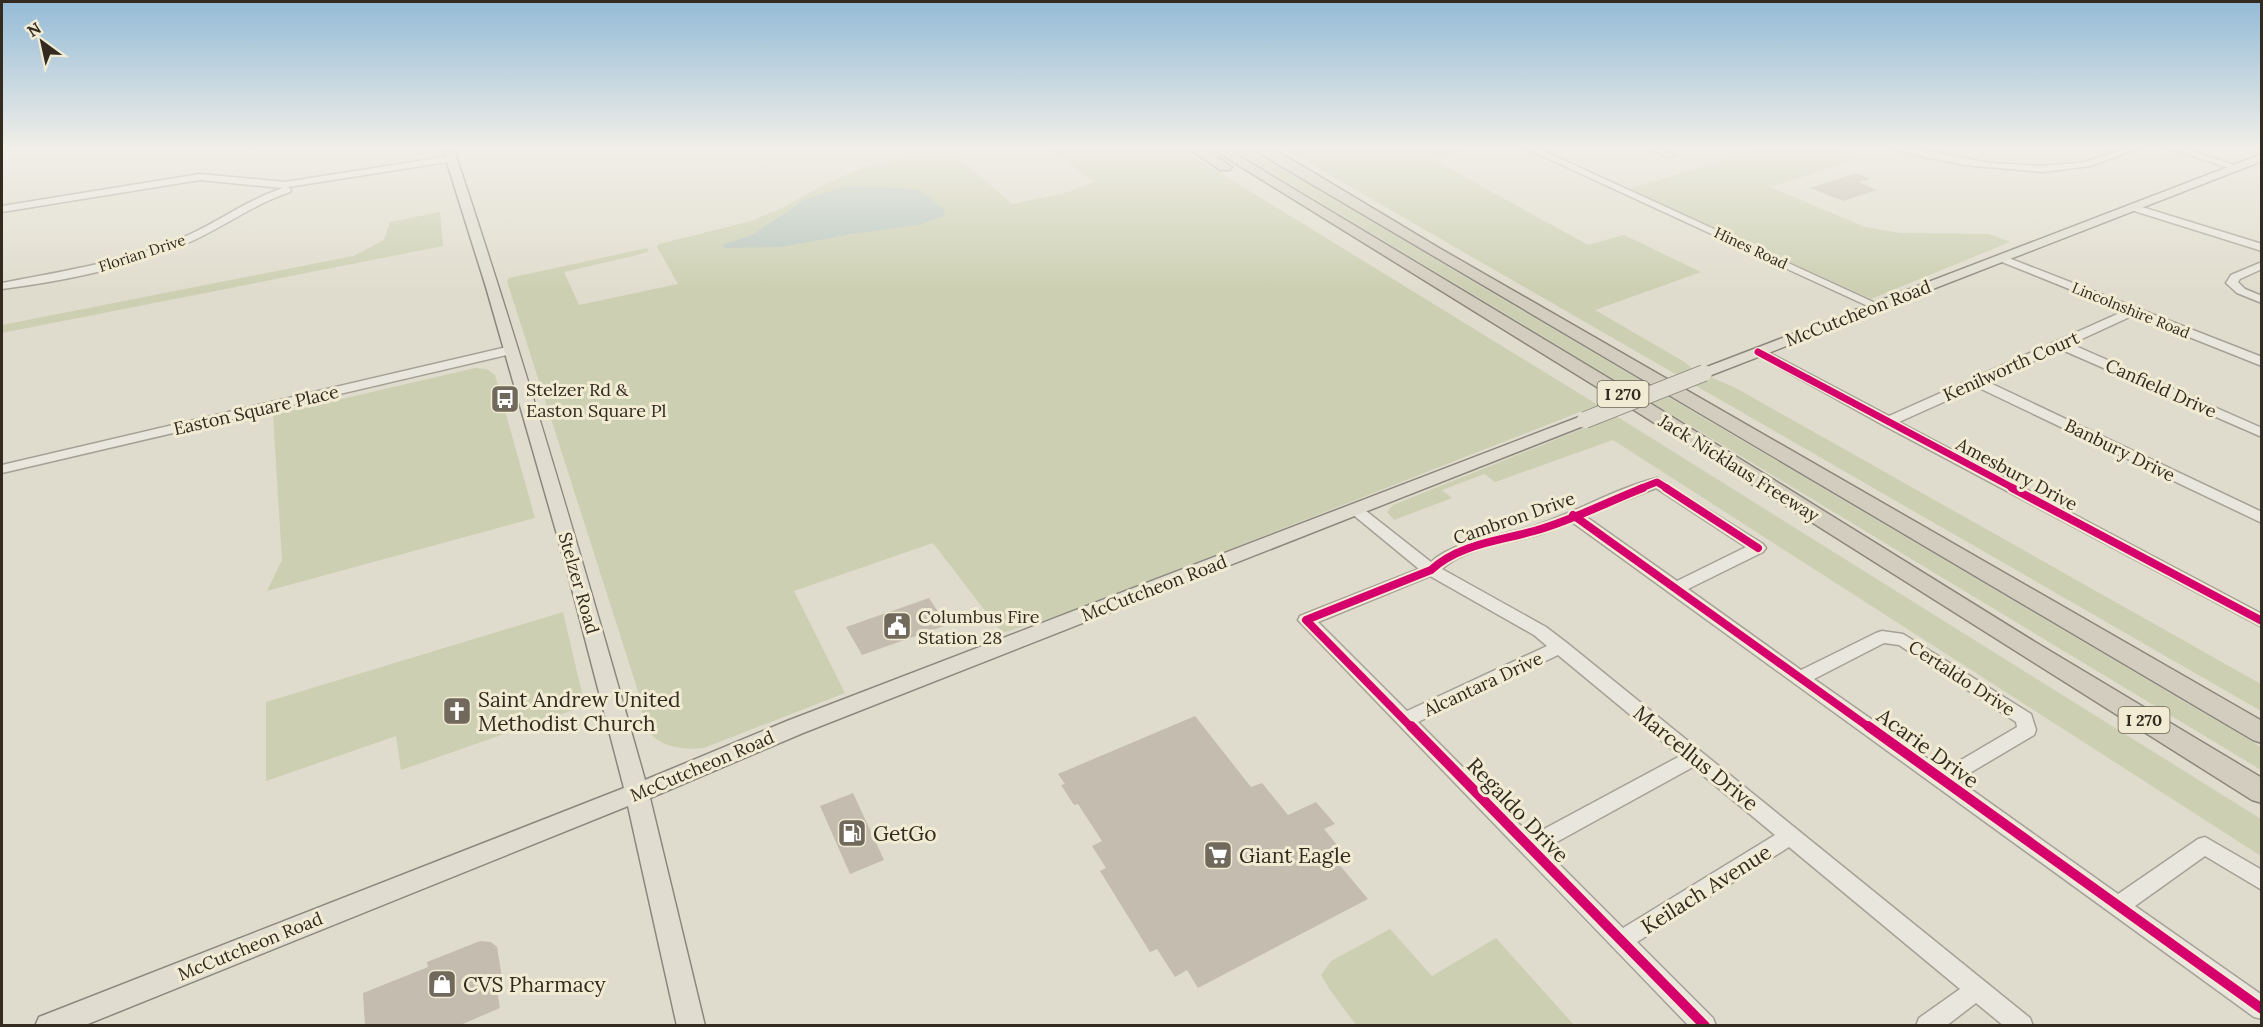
<svg xmlns="http://www.w3.org/2000/svg" width="2263" height="1027" font-family="Lora,serif">
  <rect width="100%" height="100%" fill="#e0dccd"/>
  <path fill="#cccfb1" d="M 1048,147 L 1178,147 L 1629,424 L 2261,819 L 2261,856 L 1613,440 L 1495,482 L 1484,474 L 1442,490 L 1452,498 L 1394,520 L 1387,512 L 1393,505 L 1607,419 L 1590,408 L 1070,612 L 1002,633 L 933,543 L 794,591 L 845,693 L 704,748 C 685,750 659,748 648,730 C 642,720 640,700 637,688 L 507,281 L 509,278 L 647,248 L 649,251 L 638,255 L 564,272 L 579,305 L 678,284 L 657,247 L 659,244 L 751,221 L 780,209 L 825,184 L 865,167 L 929,154 L 950,154 L 958,157 L 1012,204 L 1065,193 L 1094,182 Z
    M 1229,147 L 1245,147 L 2261,747 L 2261,770 Z
    M 1281,147 L 1475,147 L 1432,159 L 1588,245 L 1624,235 L 1701,272 L 1595,310 L 1683,361 L 1692,368 L 1683,373 L 1698,382 L 1710,377 L 1734,387 L 2261,684 L 2261,711 Z
    M 1768,147 L 1827,147 L 1859,159 L 1770,187 L 1865,227 L 1900,233 L 1989,234 L 2010,242 L 1871,299 L 1628,189 Z
    M 440,212 L 443,246 L 2,333 L 2,325 L 353,256 L 384,240 L 390,222 Z
    M 475,368 L 487,369 L 495,375 L 535,518 L 267,591 L 282,560 L 273,415 Z
    M 563,612 L 585,706 L 401,770 L 396,736 L 266,781 L 266,702 Z
    M 1390,929 L 1432,976 L 1496,938 L 1574,1025 L 1356,1025 L 1330,990 L 1321,975 L 1331,961 Z"/>
  <path fill="#b7c6be" d="M 845,186 C 860,187 912,186 922,192 C 929,197 937,205 945,210 L 944,216 L 918,225 L 852,234 L 781,247 L 725,248 L 722,245 L 752,235 L 804,200 Z"/>
  <path fill="#c4bcae" d="M 1856,173 L 1871,179 L 1859,182 L 1877,190 L 1843,201 L 1810,188 Z
    M 929,598 L 947,625 L 862,655 L 846,627 Z
    M 1195,716 L 1251,787 L 1262,783 L 1288,815 L 1316,802 L 1335,824 L 1324,829 L 1343,852 L 1333,857 L 1368,899 L 1198,988 L 1187,970 L 1175,977 L 1157,949 L 1150,952 L 1100,871 L 1106,868 L 1092,846 L 1102,841 L 1078,804 L 1074,805 L 1061,785 L 1065,784 L 1058,774 Z
    M 853,793 L 884,860 L 850,874 L 820,806 Z
    M 480,941 L 491,942 L 497,947 L 503,983 L 496,985 L 500,1008 L 458,1026 L 365,1026 L 363,993 L 428,967 L 427,962 Z"/>
  <g fill="none" stroke-linecap="round" stroke-linejoin="round">
    <g stroke="#a5a196" stroke-width="3">
      <path id="minor" d="M 1523,147 L 1535,147 L 1882,306 L 1876,310 L 1872,308 Z
        M 1645,147 L 1658,147 L 1675,155 L 1667,157 Z
        M 1891,147 L 1906,147 L 1990,163 L 2042,166 L 2085,162 L 2129,147 L 2142,147 L 2091,166 L 2042,172 L 1964,165 L 1916,155 Z
        M 2165,147 L 2179,147 L 2240,167 L 2232,169 Z
        M 451,156 L 456,159 L 454,161 L 288,187 L 291,190 L 290,192 C 254,204 225,226 192,241 C 133,267 65,281 2,289 L 2,283 C 63,271 126,262 184,237 C 218,222 247,200 283,188 L 200,180 L 2,212 L 2,206 L 200,174 L 285,182 Z
        M 2132,204 L 2262,244 L 2262,251 L 2128,209 L 2127,207 Z
        M 2001,255 L 2262,357 L 2262,366 L 2134,315 L 2071,344 L 2262,428 L 2262,437 L 2060,349 L 1988,382 L 2262,512 L 2262,523 L 1977,387 L 1899,422 L 2262,614 L 2262,627 L 1883,425 L 1752,352 L 1758,348 L 1762,349 L 1889,416 L 2124,311 L 1997,260 L 1995,258 Z
        M 2262,262 L 2262,269 L 2240,279 L 2238,282 L 2245,289 L 2262,296 L 2262,303 L 2237,293 L 2226,283 L 2231,275 Z
        M 511,346 L 517,350 L 515,353 L 2,473 L 2,465 Z
        M 1657,478 L 1763,544 L 1766,548 L 1763,552 L 1688,589 L 1801,670 L 1876,633 L 1882,631 L 1903,634 L 2031,714 L 2036,730 L 2034,735 L 1958,780 L 2118,894 L 2198,839 L 2205,837 L 2262,870 L 2262,890 L 2205,856 L 2135,906 L 2262,995 L 2262,1019 L 2254,1017 L 1572,522 C 1561,526 1549,532 1537,535 C 1508,543 1464,548 1442,569 L 1546,627 L 1567,643 L 2030,1018 L 2033,1026 L 2004,1026 L 1976,1003 L 1946,1026 L 1916,1026 L 1919,1018 L 1960,989 L 1789,847 L 1637,942 L 1713,1018 L 1716,1026 L 1689,1026 L 1298,620 L 1300,616 L 1419,569 L 1351,513 L 1349,510 L 1351,507 L 1361,507 L 1431,562 C 1455,540 1501,536 1531,527 C 1574,514 1613,489 1657,478 ZM 1656,488 L 1746,547 L 1677,581 L 1585,516 ZM 1430,576 L 1534,635 L 1547,646 L 1407,711 L 1318,622 ZM 1884,643 L 1899,645 L 2016,722 L 2017,727 L 1944,770 L 1814,679 ZM 1558,655 L 1680,756 L 1531,836 L 1418,722 ZM 1693,767 L 1775,835 L 1623,928 L 1544,849 Z"/>
    </g>
    <g stroke="#8b877d" stroke-width="3">
      <path id="major" d="M 442,147 L 453,147 C 523,356 585,568 645,780 L 787,721 L 1579,417 L 1591,417 L 1593,420 L 1591,423 L 803,733 L 650,798 L 705,1026 L 677,1026 L 628,806 L 83,1026 L 35,1026 L 39,1017 L 624,788 L 566,566 L 486,287 Z
        M 2262,154 L 2262,161 L 1709,376 L 1699,376 L 1696,373 L 1699,370 Z"/>
    </g>
    <g stroke="#8b877d" stroke-width="3">
      <path id="highway" d="M 1186,147 L 1201,147 L 1232,167 L 1230,170 L 1220,170 Z
        M 1209,147 L 1224,147 L 1640,397 L 2035,642 L 2262,778 L 2262,803 L 2252,800 L 1626,405 Z
        M 1249,147 L 1265,147 L 1289,158 L 1439,248 L 2262,721 L 2262,743 L 2253,740 Z"/>
    </g>
    <use href="#minor" fill="#e9e6dd" fill-rule="evenodd"/>
    <use href="#major" fill="#e0ddd0" fill-rule="evenodd"/>
    <use href="#highway" fill="#d2cdbe" fill-rule="evenodd"/>
    <g stroke="#8b877d" stroke-width="18" stroke-linecap="butt">
      <path id="major-bridge" d="M 1585,420 L 1704,373"/>
    </g>
    <use href="#major-bridge" stroke="#e0ddd0" stroke-width="16"/>
    <g stroke="#f1ebd4" stroke-width="10">
      <path id="cycleway-far2" d="M 1758,352 L 2015,489
        M 1639,489 L 1657,482 L 1668,489"/>
    </g>
    <g stroke="#f1ebd4" stroke-width="12">
      <path id="cycleway-far1" d="M 1666,488 L 1758,548
        M 2012,488 L 2262,621
        M 1573,515 L 1870,728
        M 1412,728 L 1306,620 L 1431,570 C 1459,544 1499,541 1534,531 C 1571,521 1607,502 1643,488"/>
    </g>
    <g stroke="#f1ebd4" stroke-width="14">
      <path id="cycleway" d="M 1411,726 L 1705,1026
        M 1868,726 L 2262,1009"/>
    </g>
    <use href="#cycleway-far2" stroke="#d6006c" stroke-width="7"/>
    <use href="#cycleway-far1" stroke="#d6006c" stroke-width="8"/>
    <use href="#cycleway" stroke="#d6006c" stroke-width="10"/>
  </g>
  <linearGradient id="sky" x2="0" y2="1"><stop stop-color="#94bbd7"/><stop offset="0.51" stop-color="#f1efe8"/><stop offset="1" stop-color="#f1efe8" stop-opacity="0"/></linearGradient>
  <rect width="2263" height="291" fill="url(#sky)"/>
  <defs>
    <g id="bus-square" transform="scale(1.5)"><rect x="-9" y="-9" width="18" height="18" rx="4" fill="#70695c" stroke="#f1ebd4"/><path d="M-5-6H5V4H4V6H2V4H-2V6H-4V4H-5ZM-3.5-4V0h7V-4ZM-3.5 1.2v1.5H-2V1.2ZM2 1.2v1.5H3.5V1.2Z" fill="#fff"/></g>
    <g id="civic-square" transform="scale(1.5)"><rect x="-9" y="-9" width="18" height="18" rx="4" fill="#70695c" stroke="#f1ebd4"/><path d="M-.6-6.5H3V-4.5H.6V-3L4-1V1h2V6H-6V1h2V-1L-.6-3ZM-1.2 2.5V6h2.4V2.5Z" fill="#fff"/></g>
    <g id="church-square" transform="scale(1.5)"><rect x="-9" y="-9" width="18" height="18" rx="4" fill="#70695c" stroke="#f1ebd4"/><path d="M-1.2-6h2.4v3.5h3.3v2.4h-3.3V6h-2.4V-.1h-3.3v-2.4h3.3Z" fill="#fff"/></g>
    <g id="fuel-square" transform="scale(1.5)"><rect x="-9" y="-9" width="18" height="18" rx="4" fill="#70695c" stroke="#f1ebd4"/><path d="M-5.5-6h7V0h2V4h1.3V-2.5L3-4.5l.8-.8L6-3V5H2.5V1h-1V6h-7ZM-4.2-4.7v3.2H.2V-4.7Z" fill="#fff"/></g>
    <g id="supermarket-square" transform="scale(1.5)"><rect x="-9" y="-9" width="18" height="18" rx="4" fill="#70695c" stroke="#f1ebd4"/><path d="M-6-5.5h2.5l.6 2H6L4.5 2H-2.5L-4.4-4H-6ZM-1.5 3.2a1.3 1.3 0 1 0 .1 0ZM3 3.2a1.3 1.3 0 1 0 .1 0Z" fill="#fff"/></g>
    <g id="shop-square" transform="scale(1.5)"><rect x="-9" y="-9" width="18" height="18" rx="4" fill="#70695c" stroke="#f1ebd4"/><path d="M-5-2.5h2.3a2.7 3.5 0 0 1 5.4 0H5L5.5 6h-11ZM-1.5-2.5h3a1.5 2.3 0 0 0-3 0Z" fill="#fff"/></g>
  </defs>
  <g fill-rule="evenodd">
    <use href="#bus-square" x="505" y="399"/>
    <use href="#civic-square" x="897" y="626"/>
    <use href="#church-square" x="457" y="711"/>
    <use href="#fuel-square" x="852" y="833"/>
    <use href="#supermarket-square" x="1218" y="855"/>
    <use href="#shop-square" x="442" y="984"/>
  </g>
  <g text-anchor="middle" dominant-baseline="central" stroke-width="6" stroke-linejoin="round" paint-order="stroke">
    <g font-size="15" fill="#332b1f" stroke="#f1ebd4">
      <text transform="translate(1751 248) rotate(25)">Hines Road</text>
      <text transform="translate(142 253) rotate(-18)">Florian Drive</text>
      <text transform="translate(2131 310) rotate(22)">Lincolnshire Road</text>
    </g>
    <g fill="#f1ebd4" stroke="#6c6555" stroke-width="1.5">
      <rect x="1597.5" y="381" width="51" height="26" rx="4.5"/>
      <rect x="2118.5" y="707" width="51" height="26" rx="4.5"/>
    </g>
    <g font-size="16" font-weight="bold" fill="#332b1f">
      <text x="1623" y="394">I 270</text>
      <text x="2144" y="720">I 270</text>
    </g>
    <g font-size="18" fill="#332b1f" stroke="#f1ebd4">
      <text transform="translate(1858 313) rotate(-21)">McCutcheon Road</text>
      <text transform="translate(2011 366) rotate(-24)">Kenilworth Court</text>
      <text transform="translate(2161 388) rotate(24)">Canfield Drive</text>
      <text transform="translate(256 410) rotate(-13)">Easton Square Place</text>
      <text transform="translate(2120 450) rotate(26)">Banbury Drive</text>
      <text transform="translate(1739 468) rotate(32)">Jack Nicklaus Freeway</text>
      <text transform="translate(2017 474) rotate(28)">Amesbury Drive</text>
      <text transform="translate(1514 518) rotate(-19)">Cambron Drive</text>
      <text transform="translate(579 583) rotate(74)">Stelzer Road</text>
      <text transform="translate(1154 588) rotate(-21)">McCutcheon Road</text>
      <text transform="translate(1962 678) rotate(33)">Certaldo Drive</text>
      <text transform="translate(1483 684) rotate(-25)">Alcantara Drive</text>
      <text transform="translate(702 766) rotate(-23)">McCutcheon Road</text>
      <text transform="translate(250 946) rotate(-22)">McCutcheon Road</text>
    </g>
    <g font-size="18" fill="#332b1f" stroke="#f1ebd4" text-anchor="start">
      <text x="526" y="389">Stelzer Rd &amp;<tspan x="526" dy="21">Easton Square Pl</tspan></text>
      <text x="918" y="616">Columbus Fire<tspan x="918" dy="21">Station 28</tspan></text>
    </g>
    <g font-size="21" fill="#332b1f" stroke="#f1ebd4" text-anchor="start">
      <text x="478" y="699">Saint Andrew United<tspan x="478" dy="24">Methodist Church</tspan></text>
      <text x="873" y="833">GetGo</text>
      <text x="1239" y="855">Giant Eagle</text>
      <text x="463" y="984">CVS Pharmacy</text>
    </g>
    <g font-size="21" fill="#332b1f" stroke="#f1ebd4">
      <text transform="translate(1928 748) rotate(36)">Acarie Drive</text>
      <text transform="translate(1696 758) rotate(39)">Marcellus Drive</text>
      <text transform="translate(1518 810) rotate(46)">Regaldo Drive</text>
      <text transform="translate(1706 889) rotate(-32)">Keilach Avenue</text>
    </g>
  </g>
  <rect width="2263" height="1027" fill="none" stroke="#332b1f" stroke-width="6"/>
  <g transform="translate(42 42) rotate(327)" stroke="#f1ebd4" stroke-width="4.5" paint-order="stroke">
  <path d="M0-4.5L10 22L0 15L-10 22Z" fill="#332b1f"/>
  <text y="-9" font-size="16" font-weight="bold" text-anchor="middle" fill="#332b1f">N</text>
  </g>
</svg>
